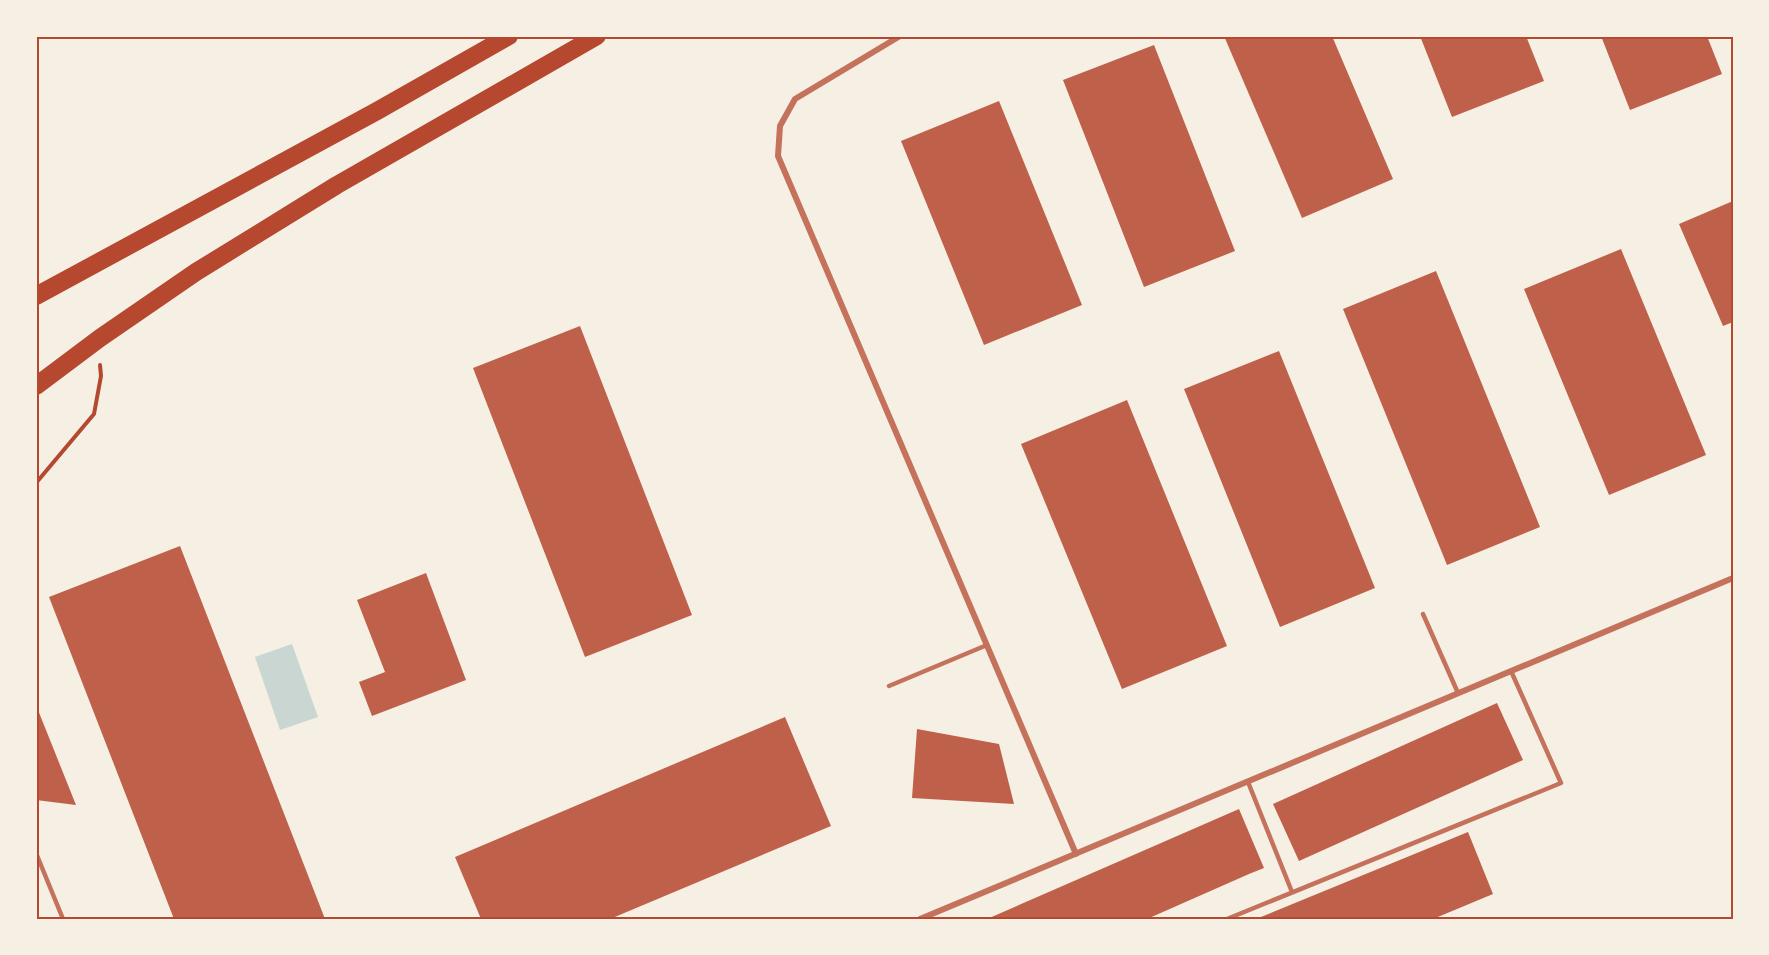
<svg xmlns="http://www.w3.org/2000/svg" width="1769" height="955" font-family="'Work Sans',sans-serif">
  <rect width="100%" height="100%" fill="#f6efe4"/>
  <path fill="#c9d6d2" d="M 292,644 L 318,717 L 280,730 L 255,657 Z"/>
  <path fill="#bf614a" d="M 1224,36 L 1332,36 L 1393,179 L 1302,218 Z
    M 1420,36 L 1526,36 L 1544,81 L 1452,117 Z
    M 1601,36 L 1707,36 L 1722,74 L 1630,110 Z
    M 1154,45 L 1235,251 L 1144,287 L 1063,80 Z
    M 999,101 L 1082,305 L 984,345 L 901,141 Z
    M 1733,201 L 1733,322 L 1723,326 L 1679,224 Z
    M 1621,249 L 1706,455 L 1609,495 L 1524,289 Z
    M 1436,271 L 1540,527 L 1447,565 L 1343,309 Z
    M 580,326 L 692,615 L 585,657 L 473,368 Z
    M 1279,351 L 1375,588 L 1280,627 L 1184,389 Z
    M 1127,400 L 1227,646 L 1122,689 L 1021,444 Z
    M 180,546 L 325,919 L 174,919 L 49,597 Z
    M 426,573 L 466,680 L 372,716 L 359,682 L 385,672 L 357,600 Z
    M 1497,703 L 1523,760 L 1299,861 L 1273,804 Z
    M 36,705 L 76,805 L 36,800 Z
    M 785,717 L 831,826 L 610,919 L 481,919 L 455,857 Z
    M 917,729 L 999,744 L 1014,804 L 912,798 Z
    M 1239,809 L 1264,868 L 1249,874 L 1147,919 L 987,919 Z
    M 1468,832 L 1493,894 L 1433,919 L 1256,919 Z"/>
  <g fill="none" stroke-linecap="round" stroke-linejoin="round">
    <path stroke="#b5482f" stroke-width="4" d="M 36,483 L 94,414 L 101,376 L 100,365"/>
    <path stroke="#c5725c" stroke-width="4.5" d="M 1423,614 L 1458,693
      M 889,686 L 987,645
      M 1248,782 L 1292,892
      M 36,853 L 63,919
      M 1227,919 L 1561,783 L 1511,671"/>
    <path stroke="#c5725c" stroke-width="6" d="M 900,36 L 795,99 L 780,126 L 778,156 L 1076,854
      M 920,919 L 1733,578"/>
    <path stroke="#b5482f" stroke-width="18" d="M 36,296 L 377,111 L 509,36
      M 36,386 L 100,338 L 196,272 L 337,185 L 597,36"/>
  </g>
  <rect width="1769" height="955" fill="none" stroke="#f6efe4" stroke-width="75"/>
  <rect x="38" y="38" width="1694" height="880" fill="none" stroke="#b5482f" stroke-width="2"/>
</svg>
